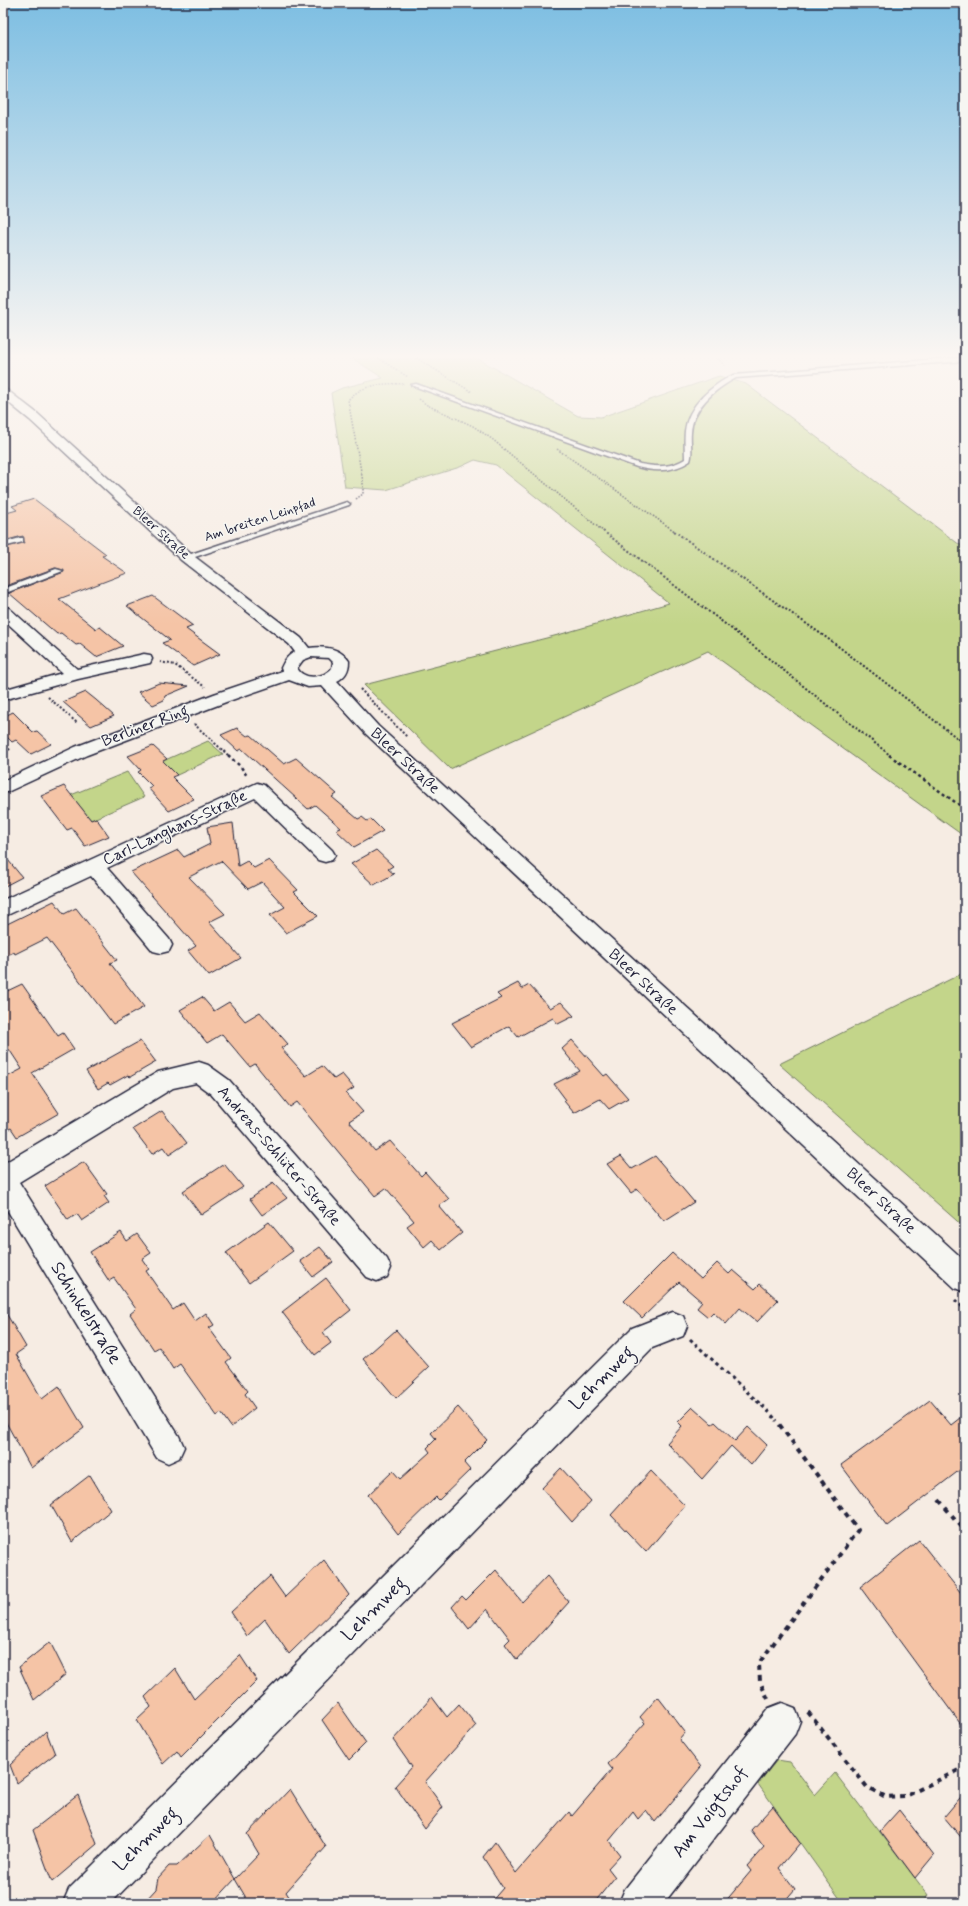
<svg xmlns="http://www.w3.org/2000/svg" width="968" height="1906" font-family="Mynerve,sans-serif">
  <rect width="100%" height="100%" fill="#f6ece3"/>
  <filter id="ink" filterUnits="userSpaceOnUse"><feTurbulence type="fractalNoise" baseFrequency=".025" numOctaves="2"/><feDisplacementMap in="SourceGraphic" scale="8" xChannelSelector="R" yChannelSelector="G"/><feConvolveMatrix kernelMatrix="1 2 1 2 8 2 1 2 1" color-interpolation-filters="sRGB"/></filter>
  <g filter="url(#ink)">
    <path fill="#c3d58a" stroke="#727c62" d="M 352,358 L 477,358 L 578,416 L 601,417 L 719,376 L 746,384 L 960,545 L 965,545 L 965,837 L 708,651 L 450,769 L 364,685 L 558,635 L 669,603 L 496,465 L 475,460 L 460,467 L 386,490 L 345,487 L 331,393 L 342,388 L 383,378 Z
      M 208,741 L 223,754 L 177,775 L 163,761 Z
      M 127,772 L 144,797 L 91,820 L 71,795 Z
      M 965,972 L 965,1228 L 779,1064 Z
      M 777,1760 L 790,1762 L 815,1795 L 835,1773 L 928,1895 L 922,1903 L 843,1903 L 758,1784 Z"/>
    <path fill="#f5c4a6" stroke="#22223b" d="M 34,499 L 106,554 L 102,556 L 127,573 L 59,599 L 96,629 L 100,627 L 123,646 L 96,657 L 80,644 L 76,645 L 61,633 L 57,634 L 9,593 L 64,572 L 63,570 L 55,568 L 3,587 L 3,548 L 24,542 L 23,536 L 3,541 L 3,514 L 17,510 L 12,506 Z
      M 153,596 L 193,626 L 186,629 L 220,654 L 193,666 L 162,643 L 170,640 L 127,606 Z
      M 159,683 L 189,686 L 165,696 L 164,700 L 153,705 L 138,692 Z
      M 86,692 L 96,700 L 114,716 L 91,726 L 63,702 Z
      M 13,712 L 33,732 L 37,731 L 51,744 L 31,754 L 16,740 L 12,742 L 3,733 L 3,717 Z
      M 237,728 L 247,736 L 251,735 L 284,764 L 296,758 L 337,794 L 332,797 L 358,819 L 362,817 L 367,821 L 371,819 L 383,831 L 354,847 L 336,830 L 341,828 L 315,805 L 308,809 L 242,749 L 238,751 L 221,735 Z
      M 153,746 L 167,759 L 163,761 L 177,775 L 172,777 L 194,799 L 169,811 L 148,788 L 152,786 L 138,772 L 141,770 L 128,756 Z
      M 64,786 L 91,820 L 96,818 L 109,836 L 85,846 L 72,828 L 67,830 L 41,796 Z
      M 233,823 L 238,866 L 247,861 L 254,868 L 269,860 L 298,890 L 294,892 L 318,916 L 286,933 L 270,915 L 285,907 L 262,882 L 248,889 L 221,861 L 189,877 L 225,914 L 209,922 L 241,958 L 209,976 L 188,951 L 196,946 L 131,872 L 178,850 L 184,857 L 210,844 L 207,827 Z
      M 376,850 L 393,866 L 388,869 L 394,874 L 374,885 L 351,864 Z
      M 3,854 L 22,877 L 3,887 Z
      M 54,901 L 64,914 L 76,908 L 117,960 L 110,963 L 144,1007 L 113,1024 L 47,938 L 15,954 L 14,952 L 3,957 L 3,926 Z
      M 518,983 L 522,989 L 529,985 L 550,1008 L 561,1002 L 574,1016 L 558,1024 L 553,1018 L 518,1037 L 509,1026 L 471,1047 L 452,1023 L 501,998 L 497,994 Z
      M 22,984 L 58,1036 L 63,1033 L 74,1049 L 32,1073 L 59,1113 L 17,1137 L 11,1128 L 3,1132 L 3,1079 L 22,1069 L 3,1040 L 3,993 Z
      M 202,997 L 214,1011 L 229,1002 L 245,1021 L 260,1012 L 288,1044 L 281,1048 L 306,1076 L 322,1066 L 334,1079 L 342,1074 L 354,1088 L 346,1093 L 363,1112 L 349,1121 L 375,1151 L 390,1141 L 421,1176 L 425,1172 L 449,1199 L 439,1206 L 462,1233 L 441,1250 L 432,1240 L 424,1247 L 407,1226 L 414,1221 L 386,1188 L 375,1196 L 297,1102 L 290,1107 L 255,1064 L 250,1067 L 222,1034 L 207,1043 L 180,1010 Z
      M 572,1040 L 604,1076 L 607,1074 L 628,1098 L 609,1109 L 600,1099 L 574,1113 L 564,1101 L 566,1100 L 554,1084 L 580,1071 L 562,1049 Z
      M 140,1041 L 156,1062 L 130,1077 L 128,1075 L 110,1085 L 108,1083 L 98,1089 L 86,1071 Z
      M 162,1111 L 187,1143 L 169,1155 L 163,1147 L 152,1154 L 133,1129 Z
      M 621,1156 L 632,1169 L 655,1156 L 694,1202 L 664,1221 L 637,1189 L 631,1193 L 607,1164 Z
      M 84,1162 L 107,1194 L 104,1196 L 109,1203 L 82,1221 L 77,1214 L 68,1220 L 45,1186 Z
      M 224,1164 L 243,1187 L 201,1215 L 183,1191 Z
      M 273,1183 L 287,1198 L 262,1215 L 250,1199 Z
      M 269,1222 L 293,1251 L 249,1283 L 226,1253 Z
      M 121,1232 L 127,1241 L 137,1234 L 151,1253 L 142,1259 L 149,1269 L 146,1271 L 173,1310 L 183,1303 L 195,1321 L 206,1313 L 214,1325 L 209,1328 L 231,1358 L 226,1362 L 248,1391 L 245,1394 L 255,1408 L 231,1427 L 221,1413 L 217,1416 L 180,1364 L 173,1369 L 159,1347 L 154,1350 L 130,1314 L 136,1309 L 114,1278 L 109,1281 L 90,1252 Z
      M 320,1247 L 333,1262 L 313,1277 L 300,1261 Z
      M 672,1253 L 701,1279 L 717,1263 L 729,1274 L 733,1270 L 755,1289 L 760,1284 L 778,1300 L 757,1322 L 740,1308 L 726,1324 L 713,1312 L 708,1317 L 697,1308 L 702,1302 L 679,1282 L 642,1318 L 624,1301 Z
      M 326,1278 L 351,1310 L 323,1332 L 331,1343 L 315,1355 L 282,1312 Z
      M 3,1308 L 26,1347 L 16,1354 L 42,1399 L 59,1386 L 84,1428 L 31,1468 L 3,1417 Z
      M 396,1330 L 429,1367 L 396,1398 L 363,1359 Z
      M 930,1400 L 951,1425 L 965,1414 L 965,1466 L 887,1526 L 841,1465 Z
      M 458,1407 L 487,1440 L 464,1463 L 470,1470 L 439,1500 L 436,1497 L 398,1534 L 368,1495 L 393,1471 L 400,1479 L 430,1452 L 427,1448 L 436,1439 L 431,1433 Z
      M 693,1407 L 712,1424 L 715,1422 L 735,1441 L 748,1427 L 767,1445 L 751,1465 L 731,1446 L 702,1479 L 667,1443 L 682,1426 L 678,1422 Z
      M 561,1468 L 591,1501 L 572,1522 L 542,1488 Z
      M 651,1471 L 685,1506 L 646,1552 L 611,1515 Z
      M 90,1475 L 111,1510 L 72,1542 L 51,1505 Z
      M 919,1540 L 965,1598 L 965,1730 L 860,1587 Z
      M 324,1560 L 349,1595 L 289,1654 L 265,1619 L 247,1636 L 231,1612 L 270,1576 L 285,1597 Z
      M 496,1570 L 522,1602 L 547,1576 L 569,1602 L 517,1660 L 505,1644 L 510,1639 L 487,1609 L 469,1629 L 452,1607 L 462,1596 L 466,1600 Z
      M 50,1642 L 66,1674 L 34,1700 L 19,1667 Z
      M 240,1655 L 257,1681 L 181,1757 L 177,1751 L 163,1764 L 137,1720 L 151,1707 L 145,1697 L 175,1668 L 194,1699 Z
      M 432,1697 L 447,1717 L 459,1704 L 476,1725 L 425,1782 L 443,1807 L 425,1829 L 395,1786 L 412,1767 L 393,1740 Z
      M 658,1697 L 685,1732 L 679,1739 L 701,1767 L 655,1822 L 646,1810 L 638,1819 L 633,1812 L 609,1841 L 620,1855 L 608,1868 L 615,1877 L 594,1903 L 490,1903 L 503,1888 L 483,1857 L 495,1842 L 516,1873 L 569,1812 L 572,1816 L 612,1769 L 608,1764 L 645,1723 L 640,1717 Z
      M 338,1703 L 366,1743 L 349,1760 L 322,1720 Z
      M 46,1731 L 55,1754 L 17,1783 L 10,1765 Z
      M 290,1789 L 326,1847 L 286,1892 L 293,1903 L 249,1903 L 235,1879 L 259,1854 L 247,1834 Z
      M 965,1792 L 965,1842 L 944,1817 Z
      M 78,1795 L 97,1844 L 52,1882 L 33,1830 Z
      M 773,1806 L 800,1843 L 779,1868 L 795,1889 L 783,1903 L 724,1903 L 751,1871 L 747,1866 L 764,1847 L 751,1830 Z
      M 899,1810 L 934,1855 L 915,1878 L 880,1831 Z
      M 210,1835 L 235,1879 L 213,1903 L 143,1903 L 156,1889 L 158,1878 L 169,1866 L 177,1866 Z"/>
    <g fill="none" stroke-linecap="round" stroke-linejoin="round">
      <g stroke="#22223b" stroke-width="3">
        <path id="service" d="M 952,358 L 965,358 L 965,361 L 736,378 C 715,389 692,408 691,433 C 690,442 693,453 690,461 C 674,472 655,472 637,467 L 411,385 L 416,384 L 640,464 C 656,467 671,468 685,459 C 685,450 684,441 685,431 C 688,405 711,386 733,375 Z
          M 347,502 L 350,504 L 349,505 L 189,559 L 182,557 Z
          M 20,538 L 23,538 L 23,542 L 3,547 L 3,543 Z
          M 56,569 L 63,571 L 3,594 L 3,589 Z"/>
      </g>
      <g stroke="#22223b" stroke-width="3">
        <path id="minor" d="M 3,606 L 9,608 L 77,669 L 144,654 L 150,655 L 152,659 L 150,663 L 78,679 L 3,700 L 3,690 L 62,673 L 3,619 Z
          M 257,783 L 264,785 L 332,850 L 335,855 L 332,860 L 325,862 L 318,860 L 255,798 L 107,868 L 169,939 L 172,945 L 169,951 L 161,953 L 153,951 L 91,876 L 3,917 L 3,900 Z
          M 199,1062 L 208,1065 L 229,1080 L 387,1259 L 391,1268 L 387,1277 L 377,1281 L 367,1277 L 211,1094 L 196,1083 L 173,1088 L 19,1182 L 179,1436 L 184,1447 L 179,1458 L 168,1463 L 157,1458 L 3,1203 L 3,1164 L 158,1072 Z
          M 673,1312 L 683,1316 L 687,1326 L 683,1336 L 652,1348 L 111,1903 L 63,1903 L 69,1889 L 632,1328 Z
          M 782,1703 L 795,1708 L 800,1721 L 795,1734 L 664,1903 L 619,1903 L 625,1889 L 769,1708 Z"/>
      </g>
      <g stroke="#22223b" stroke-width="3">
        <path id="tertiary" d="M 3,389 L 7,390 L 38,414 L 191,554 L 301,638 L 309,648 C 325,646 340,648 349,661 C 349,671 345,677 337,681 L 378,726 L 965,1261 L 965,1292 L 955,1288 L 366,734 L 322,686 L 308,687 L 289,680 L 226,702 L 87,755 L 3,794 L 3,781 L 75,747 L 214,694 L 282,671 L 281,668 C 284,661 288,655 295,652 L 289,644 L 181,560 L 30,420 L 3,398 ZM 311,657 L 329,658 L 333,662 L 332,668 C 324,678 304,681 297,668 L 303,660 Z"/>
      </g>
      <path stroke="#22223b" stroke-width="1.5" stroke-dasharray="1.5 1.5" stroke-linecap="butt" d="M 378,358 L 408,377
        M 416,358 L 472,392
        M 718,358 L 726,367
        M 419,399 L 427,405 L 473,426 L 492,439 L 604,532
        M 557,449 L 676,532
        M 356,499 L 363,494 L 363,482 L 348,400 C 362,384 384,383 404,384"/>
      <path stroke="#22223b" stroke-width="2" stroke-dasharray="2 2" stroke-linecap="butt" d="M 603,531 L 733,630 L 891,756
        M 674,531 L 834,643 L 965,744
        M 160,662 L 175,665 L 205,687
        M 360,689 L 407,737
        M 48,697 L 77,723
        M 194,724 L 229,756
        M 3,743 L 11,751"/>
      <path stroke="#22223b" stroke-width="2.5" stroke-dasharray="3 3" stroke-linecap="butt" d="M 228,755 L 241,767 L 247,776
        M 889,755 L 965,809"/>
      <path stroke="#22223b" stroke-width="3" stroke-dasharray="3.5 3.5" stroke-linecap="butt" d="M 955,1300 L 965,1309
        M 690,1339 L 771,1414 L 777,1421"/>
      <path stroke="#22223b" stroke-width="4" stroke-dasharray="5 5" stroke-linecap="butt" d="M 939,1500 L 965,1531
        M 768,1699 L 760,1682 L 759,1663 L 858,1530 L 776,1420
        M 808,1712 L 867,1787 L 886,1797 L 906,1796 L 965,1767"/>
      <use href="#service" fill="#f6f6f2" fill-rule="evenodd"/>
      <use href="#minor" fill="#f6f6f2" fill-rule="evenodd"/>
      <use href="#tertiary" fill="#f6f6f2" fill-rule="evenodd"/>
    </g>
  </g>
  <linearGradient id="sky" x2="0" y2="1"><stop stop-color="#7dbee2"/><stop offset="0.57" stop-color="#fbf6f2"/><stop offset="1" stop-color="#fbf6f2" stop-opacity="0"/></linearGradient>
  <rect width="968" height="625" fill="url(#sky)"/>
  <g text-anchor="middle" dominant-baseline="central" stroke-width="3" stroke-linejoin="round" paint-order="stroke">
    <g font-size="13" fill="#22223b" stroke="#f6f6f2">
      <text transform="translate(260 520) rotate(-18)">Am breiten Leinpfad</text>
      <text transform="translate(161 533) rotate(42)">Bleer Straße</text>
    </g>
    <g font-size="16" fill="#22223b" stroke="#f6f6f2">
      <text transform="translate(145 726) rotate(-21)">Berliner Ring</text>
      <text transform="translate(405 761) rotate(43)">Bleer Straße</text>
      <text transform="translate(175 828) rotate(-25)">Carl-Langhans-Straße</text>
      <text transform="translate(643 982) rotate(43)">Bleer Straße</text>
      <text transform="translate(279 1156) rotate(49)">Andreas-Schlüter-Straße</text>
      <text transform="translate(881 1201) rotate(43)">Bleer Straße</text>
    </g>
    <g font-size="19" fill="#22223b" stroke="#f6f6f2">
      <text transform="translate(86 1313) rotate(58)">Schinkelstraße</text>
      <text transform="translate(602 1378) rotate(-45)">Lehmweg</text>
      <text transform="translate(374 1609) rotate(-45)">Lehmweg</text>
      <text transform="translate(710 1812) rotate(-52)">Am Voigtshof</text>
      <text transform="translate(146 1839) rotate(-45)">Lehmweg</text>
    </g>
  </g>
  <rect width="968" height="1906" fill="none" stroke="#f6f6f2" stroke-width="16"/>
  <rect x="8" y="8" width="952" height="1890" fill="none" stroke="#22223b" stroke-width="1.5" filter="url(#ink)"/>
</svg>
